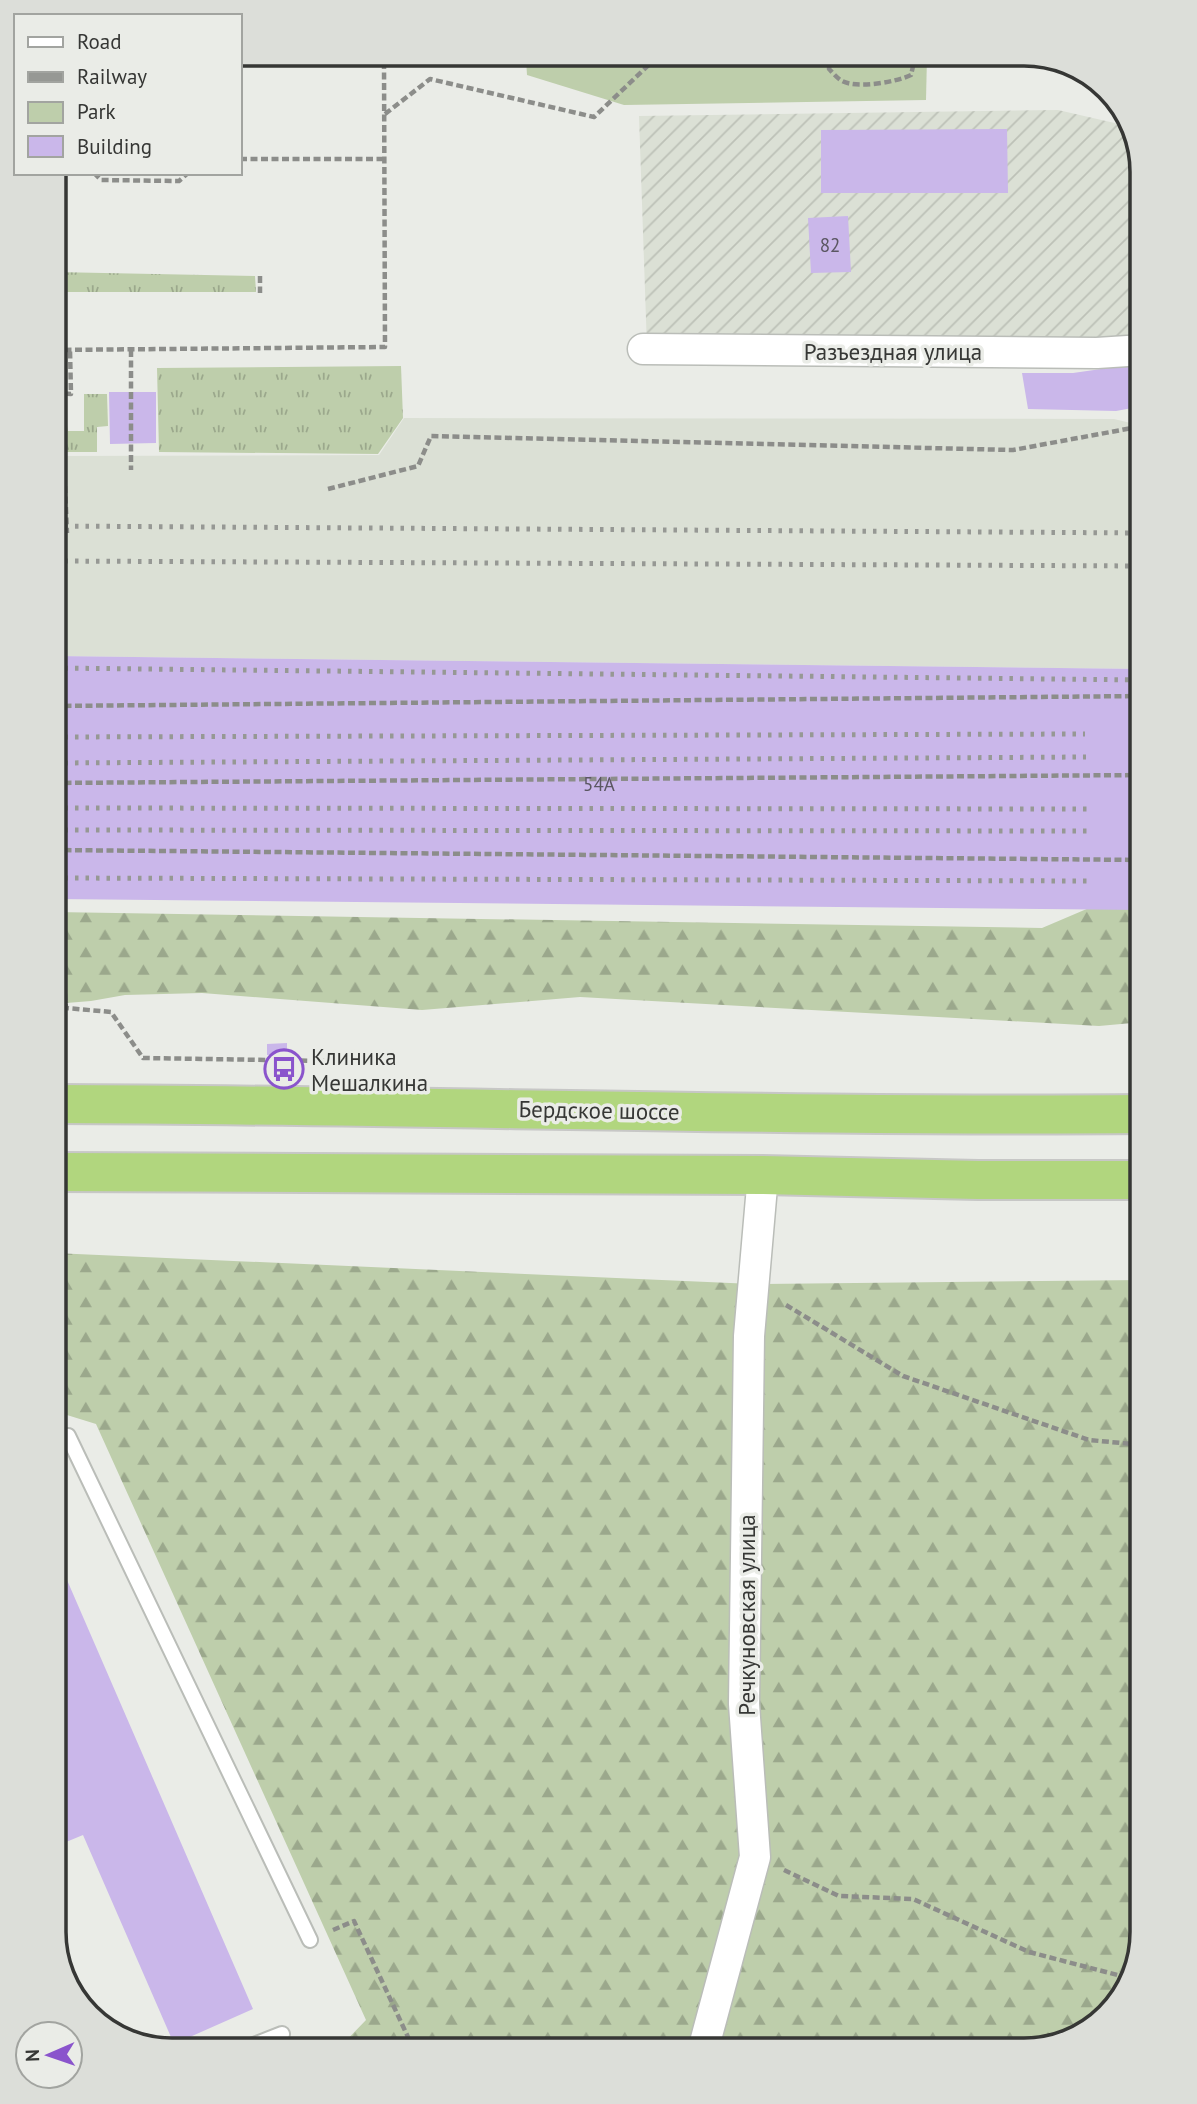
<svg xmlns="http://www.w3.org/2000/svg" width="1197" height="2104" font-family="'PT Sans',sans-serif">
  <defs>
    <pattern id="industrial-furrows" width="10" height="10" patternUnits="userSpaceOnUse" patternTransform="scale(1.75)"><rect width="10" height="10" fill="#dbe0d5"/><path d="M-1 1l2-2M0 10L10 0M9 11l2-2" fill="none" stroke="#bdc1b7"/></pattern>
    <pattern id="grass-tufts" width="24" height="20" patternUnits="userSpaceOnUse" patternTransform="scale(1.75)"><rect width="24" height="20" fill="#beceab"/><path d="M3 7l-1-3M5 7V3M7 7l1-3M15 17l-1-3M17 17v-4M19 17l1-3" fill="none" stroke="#9ba88c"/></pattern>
    <pattern id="forest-firs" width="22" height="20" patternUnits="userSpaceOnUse" patternTransform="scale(1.75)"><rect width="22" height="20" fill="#beceab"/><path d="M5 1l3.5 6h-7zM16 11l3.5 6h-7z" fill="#9ba88c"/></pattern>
  </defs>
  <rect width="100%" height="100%" fill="#eaece7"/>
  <path fill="#dbe0d5" d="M 404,418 L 1114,419 L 1143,426 L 1143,669 L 54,656 L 54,456 L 379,455 Z"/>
  <path fill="url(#industrial-furrows)" d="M 1058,110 L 1132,127 L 1143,173 L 1143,342 L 647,348 L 639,116 Z"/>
  <path fill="url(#grass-tufts)" d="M 54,272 L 255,276 L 256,292 L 54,292 Z
    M 401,366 L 403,418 L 378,454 L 159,452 L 157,368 Z
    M 84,394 L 107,394 L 108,426 L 97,427 L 97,452 L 54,452 L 54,425 L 67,425 L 68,431 L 84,431 Z"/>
  <path fill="url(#forest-firs)" d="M 1143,885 L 1143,1022 L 1099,1026 L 580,997 L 422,1010 L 202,993 L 125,995 L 91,1001 L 54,1004 L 54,912 L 1042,928 Z
    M 54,1253 L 753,1284 L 1143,1280 L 1143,1931 L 1123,1997 L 1076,2038 L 1024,2050 L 337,2050 L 366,2020 L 96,1424 L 54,1411 Z"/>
  <path fill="#beceab" d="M 927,56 L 926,100 L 624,105 L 527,75 L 526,59 Z"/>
  <path fill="#cab7ea" d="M 996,55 L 1032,55 L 1037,58 L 996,60 Z
    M 1007,129 L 1008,193 L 821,193 L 821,130 Z
    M 848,216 L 851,272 L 811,273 L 808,218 Z
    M 1143,363 L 1143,406 L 1116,411 L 1028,409 L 1022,373 L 1073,373 Z
    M 109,392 L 156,392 L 156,443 L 110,444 Z
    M 54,656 L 1143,669 L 1143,910 L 54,899 Z
    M 287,1043 L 287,1054 L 267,1055 L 267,1044 Z
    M 54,1550 L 253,2009 L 174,2044 L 83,1835 L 54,1847 Z"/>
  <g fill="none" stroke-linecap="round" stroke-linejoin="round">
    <g stroke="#babdb8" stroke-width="18">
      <path id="lane" d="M 54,1436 L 68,1436 L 310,1940
        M 241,2050 L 282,2034"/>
    </g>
    <g stroke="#babdb8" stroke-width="33">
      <path id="street" d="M 643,349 L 1097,353 L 1143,350
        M 703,2050 L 755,1857 L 744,1704 L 749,1336 L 763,1175"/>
    </g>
    <g stroke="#c7c7c6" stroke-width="42">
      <path id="highway" d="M 54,1104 C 417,1105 780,1117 1143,1114
        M 54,1172 L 763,1175 L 978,1180 L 1143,1180"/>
    </g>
    <path stroke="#8c8d8a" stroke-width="4.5" stroke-dasharray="7 3.5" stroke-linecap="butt" d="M 830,56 L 829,69 C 833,73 837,78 842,81 C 857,89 896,82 911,75 L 914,62 L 907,56
      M 385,114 L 430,79 L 594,117 L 656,58
      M 240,159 L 384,159
      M 94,173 L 101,180 L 179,181 L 188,173
      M 260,276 L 260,293
      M 54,350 L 385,347 L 384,61
      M 131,350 L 131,470
      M 54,393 L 71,394 L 70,350
      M 65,486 L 67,533
      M 328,489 L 418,466 L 431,436 L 1013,450 L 1143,426
      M 54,706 L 1143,696
      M 54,783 L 1143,775
      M 54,850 L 1143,860
      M 54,994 L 65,994 L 66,1008 L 111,1012 L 143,1058 L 393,1062
      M 54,1008 L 66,1008
      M 54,1236 L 65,1236
      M 786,1305 L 903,1376 L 1089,1440 L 1143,1445
      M 784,1870 L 839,1896 L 913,1899 L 1029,1952 L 1129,1978
      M 333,1930 L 354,1921 L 414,2050"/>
    <use href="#lane" stroke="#fff" stroke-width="14"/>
    <use href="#street" stroke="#fff" stroke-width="30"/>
    <use href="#highway" stroke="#b1d67e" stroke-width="38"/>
    <path stroke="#969894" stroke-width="5" stroke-dasharray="3.5 7" stroke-linecap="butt" d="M 54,526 L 1143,533
      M 54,561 L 1143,566
      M 54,668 L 1143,680
      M 54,737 L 1085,734
      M 54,763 L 1086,757
      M 54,808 L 1089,809
      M 54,830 L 1089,831
      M 54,878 L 1092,881"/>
  </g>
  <defs>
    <g id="bus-ring" transform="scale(2.0125)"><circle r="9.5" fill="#eaece7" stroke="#8a54cc" stroke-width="1.5"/><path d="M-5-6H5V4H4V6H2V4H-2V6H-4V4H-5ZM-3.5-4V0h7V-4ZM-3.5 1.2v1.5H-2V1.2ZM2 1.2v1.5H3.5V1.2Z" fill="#8a54cc"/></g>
  </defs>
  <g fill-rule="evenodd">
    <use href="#bus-ring" x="284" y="1069"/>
  </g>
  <g text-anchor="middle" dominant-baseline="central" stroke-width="7" stroke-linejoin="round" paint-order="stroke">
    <g font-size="19" fill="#5b5762">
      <text x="830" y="245">82</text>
      <text x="599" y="784">54А</text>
    </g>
    <g font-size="23" fill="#363735" stroke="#eaece7">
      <text x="893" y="351">Разъездная улица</text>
      <text transform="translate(599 1110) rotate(1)">Бердское шоссе</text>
      <text transform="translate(746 1615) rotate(-90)">Речкуновская улица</text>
    </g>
    <g font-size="23" fill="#363735" stroke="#eaece7" text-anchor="start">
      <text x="311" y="1056">Клиника<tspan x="311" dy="26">Мешалкина</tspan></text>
    </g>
  </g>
  <path d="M0 0H1197V2104H0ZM172 66H1024A106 106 0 0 1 1130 172V1932A106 106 0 0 1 1024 2038H172A106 106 0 0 1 66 1932V172A106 106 0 0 1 172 66Z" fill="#dcded9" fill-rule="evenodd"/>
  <path fill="none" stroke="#363735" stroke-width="3.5" d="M172 66H1024A106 106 0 0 1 1130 172V1932A106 106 0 0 1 1024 2038H172A106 106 0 0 1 66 1932V172A106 106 0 0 1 172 66Z"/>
  <rect x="14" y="14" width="228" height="161" fill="#eaece7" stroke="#a2a4a0" stroke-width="2"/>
  <rect x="28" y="37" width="35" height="10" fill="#ffffff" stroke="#a2a4a0" stroke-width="2"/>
  <text x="77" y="49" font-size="21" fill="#363735">Road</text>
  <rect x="28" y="72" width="35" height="10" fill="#969894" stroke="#a2a4a0" stroke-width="2"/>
  <text x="77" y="84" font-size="21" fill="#363735">Railway</text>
  <rect x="28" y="102" width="35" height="21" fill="#beceab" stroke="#a2a4a0" stroke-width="2"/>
  <text x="77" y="119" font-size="21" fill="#363735">Park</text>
  <rect x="28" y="136" width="35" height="21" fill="#cab7ea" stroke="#a2a4a0" stroke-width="2"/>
  <text x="77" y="154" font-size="21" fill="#363735">Building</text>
  <g transform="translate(49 2055) rotate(268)"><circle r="33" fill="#eaece7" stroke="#a2a4a0" stroke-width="2"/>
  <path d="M0-5L12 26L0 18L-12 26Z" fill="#8a54cc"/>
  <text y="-10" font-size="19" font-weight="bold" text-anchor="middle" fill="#363735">N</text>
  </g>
</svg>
